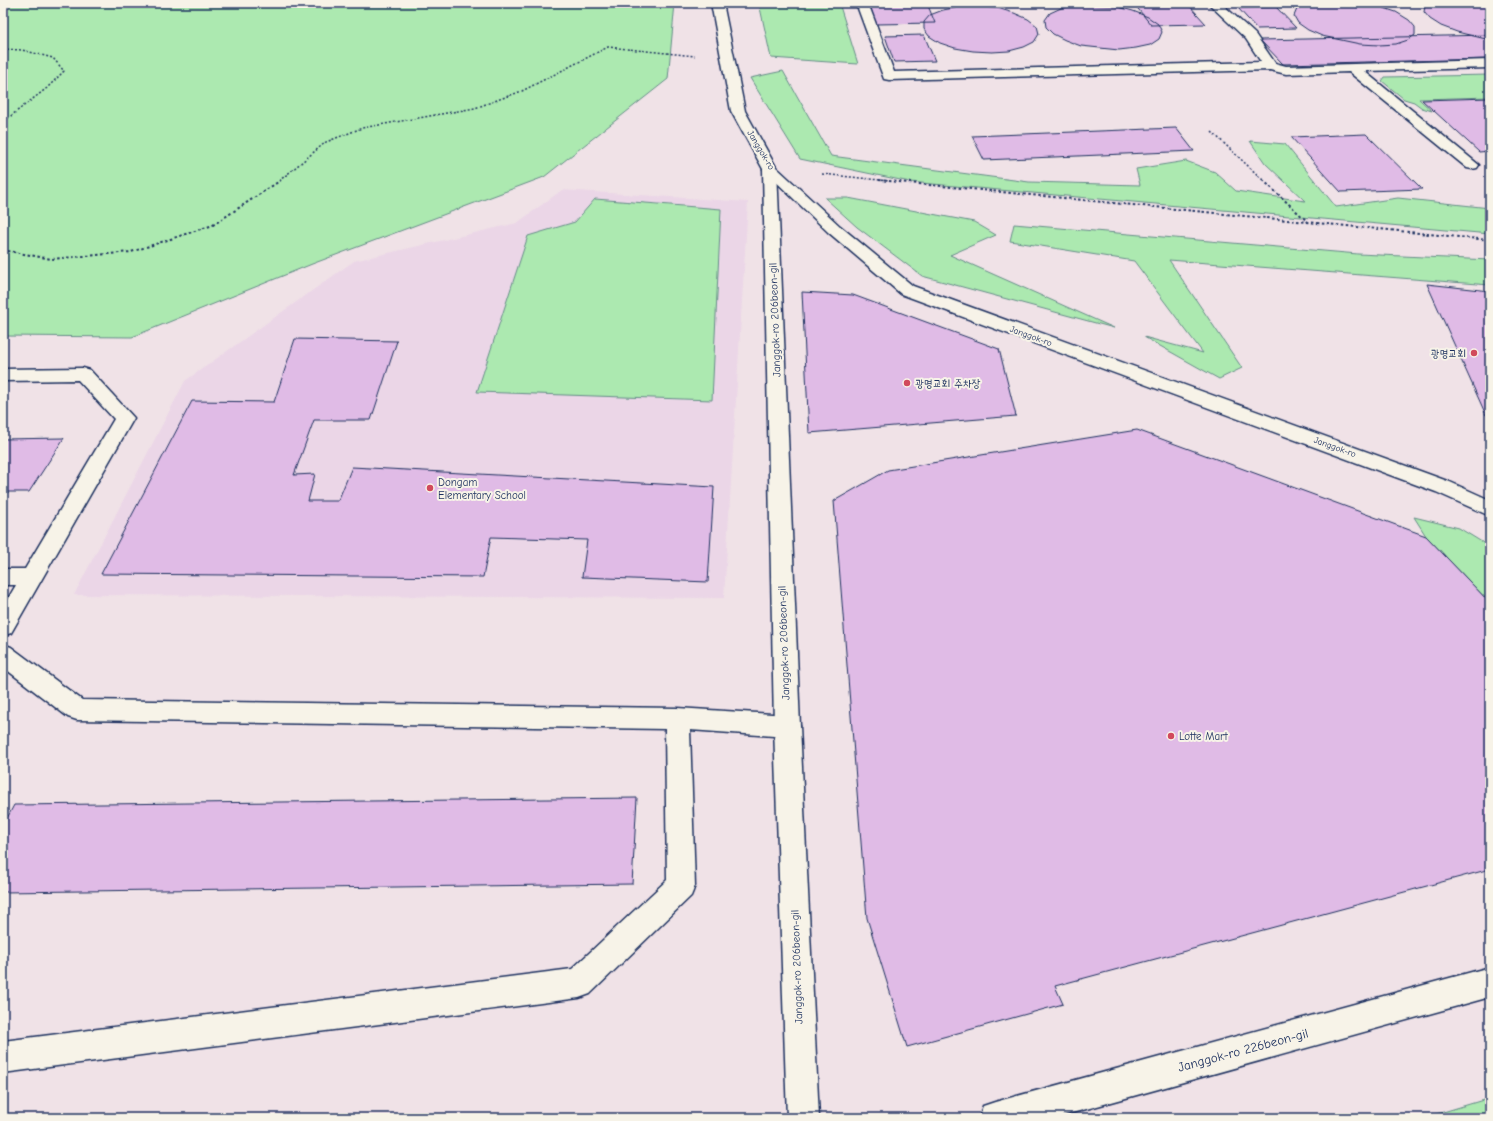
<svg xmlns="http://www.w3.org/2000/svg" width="1493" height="1121" font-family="'Comic Neue','Poor Story',sans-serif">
  <rect width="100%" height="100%" fill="#f0e2e7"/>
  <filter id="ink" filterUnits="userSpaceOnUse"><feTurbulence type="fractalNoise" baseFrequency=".025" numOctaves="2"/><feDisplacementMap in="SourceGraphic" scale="8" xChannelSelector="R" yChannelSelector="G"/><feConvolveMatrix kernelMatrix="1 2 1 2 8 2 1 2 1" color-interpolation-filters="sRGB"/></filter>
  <g filter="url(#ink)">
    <path fill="#ebd6e7" d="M 562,190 L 748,202 L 724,598 L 74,595 L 185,381 L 354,261 L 517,223 Z"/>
    <path fill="#ace9b0" stroke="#648c87" d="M 3,3 L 675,3 L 668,79 L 544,177 L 312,264 L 132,337 L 3,336 Z
      M 759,3 L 839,3 L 858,64 L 771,58 Z
      M 783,71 L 831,156 L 1029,182 L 1140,185 L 1136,169 L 1186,161 L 1215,172 L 1236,191 L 1305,201 L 1265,163 L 1250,141 L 1285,144 L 1336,207 L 1398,198 L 1490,208 L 1490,234 L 910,182 L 800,159 L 750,78 Z
      M 1490,75 L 1490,97 L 1419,99 L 1432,111 L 1422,108 L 1414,102 L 1404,99 L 1382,81 L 1385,77 Z
      M 825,198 L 848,198 L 974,222 L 996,235 L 950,255 L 1114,328 L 922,276 L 857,227 Z
      M 595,199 L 721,209 L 712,400 L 477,392 L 528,236 L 575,222 Z
      M 1014,224 L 1358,254 L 1490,260 L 1490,285 L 1169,260 L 1242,368 L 1219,379 L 1144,337 L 1203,353 L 1134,261 L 1010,241 Z
      M 1414,517 L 1459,528 L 1490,547 L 1490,603 L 1426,536 Z
      M 1490,1098 L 1490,1118 L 1423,1118 Z"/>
    <path fill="#e0bbe6" stroke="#1b2f5e" d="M 869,3 L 927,3 L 935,23 L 876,24 Z
      M 1310,3 L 1362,3 L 1378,6 L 1396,12 L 1409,20 L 1415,27 L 1415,35 L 1408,40 L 1396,44 L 1379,45 L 1360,44 L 1322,36 L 1308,30 L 1298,23 L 1294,16 L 1297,9 Z
      M 1430,3 L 1490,3 L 1490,40 L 1457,32 L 1441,26 L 1430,19 L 1424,12 L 1425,6 Z
      M 1188,4 L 1206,24 L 1151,25 L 1135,5 Z
      M 1077,5 L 1115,6 L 1133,11 L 1148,17 L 1158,24 L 1162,32 L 1159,39 L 1150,45 L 1136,48 L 1119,50 L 1081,46 L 1065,40 L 1053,34 L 1046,27 L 1045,20 L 1050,13 L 1061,8 Z
      M 959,7 L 978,7 L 997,8 L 1014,13 L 1028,19 L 1037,26 L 1039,34 L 1034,42 L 1024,47 L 1009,51 L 992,52 L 973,51 L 955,48 L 940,43 L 929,36 L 924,29 L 924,22 L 930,15 L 943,10 Z
      M 1276,7 L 1296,28 L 1257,29 L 1238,8 Z
      M 924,35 L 935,61 L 894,62 L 885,36 Z
      M 1490,35 L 1490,59 L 1283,64 L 1260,40 Z
      M 1490,98 L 1490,151 L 1479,152 L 1422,100 Z
      M 1176,128 L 1194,151 L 984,160 L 972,136 Z
      M 1366,134 L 1422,189 L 1341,192 L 1291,137 Z
      M 1427,284 L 1490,291 L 1490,415 L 1486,415 Z
      M 802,292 L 853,295 L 999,349 L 1016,416 L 809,433 Z
      M 295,339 L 397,341 L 371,420 L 314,420 L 294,475 L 315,474 L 308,501 L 338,501 L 352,467 L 714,487 L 708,582 L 582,577 L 587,540 L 491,537 L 483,577 L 101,574 L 192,401 L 274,402 Z
      M 1137,430 L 1426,536 L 1490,603 L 1490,869 L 1055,986 L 1063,1004 L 907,1047 L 867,918 L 834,501 L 888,470 Z
      M 64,438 L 29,492 L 3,492 L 3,439 Z
      M 637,798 L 632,884 L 3,892 L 3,826 L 14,805 Z"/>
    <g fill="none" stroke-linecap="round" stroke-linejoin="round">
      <g stroke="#1b2f5e" stroke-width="3">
        <path id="service" d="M 856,3 L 868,3 L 894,72 L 1261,62 L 1246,39 L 1208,3 L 1221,3 L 1255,34 L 1275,63 L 1286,66 L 1490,60 L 1490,68 L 1364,71 L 1479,165 L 1477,168 L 1472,169 L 1467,168 L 1349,72 L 1286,74 L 1270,70 L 889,80 L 884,79 Z
          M 83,368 L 90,370 L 134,418 L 11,633 L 3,636 L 3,607 L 16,585 L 3,585 L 3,569 L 25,569 L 114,419 L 78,380 L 3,381 L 3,369 Z
          M 3,644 L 11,647 L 82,700 L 677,708 L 787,715 L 796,718 L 800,726 L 796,734 L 787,737 L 690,730 L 695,886 L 691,896 L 590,994 L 579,998 L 3,1073 L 3,1041 L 572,969 L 667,880 L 665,729 L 77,720 L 68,717 L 3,667 Z"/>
      </g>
      <g stroke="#1b2f5e" stroke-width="3">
        <path id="minor" d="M 770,165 L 775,166 L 777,169 L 800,726 L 819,1118 L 787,1118 L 774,726 L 763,169 L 765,166 Z
          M 1490,967 L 1490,997 L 1054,1118 L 979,1118 L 983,1106 L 995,1102 Z"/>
      </g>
      <g stroke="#1b2f5e" stroke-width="3">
        <path id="tertiary" d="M 711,3 L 723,3 L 745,111 L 776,167 L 840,226 L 913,286 L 1450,482 L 1490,500 L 1490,516 L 1436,492 L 901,294 L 828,232 L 763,169 L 731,111 Z"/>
      </g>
      <path stroke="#1b2f5e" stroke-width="1.5" stroke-dasharray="2 2" stroke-linecap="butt" d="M 3,49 L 22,50 L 53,58 L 64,71 L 47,88 L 3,122
        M 1212,132 L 1264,181
        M 822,174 L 889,181
        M 279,181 L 326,142 L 362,128 L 475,108 L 522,91 L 608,47 L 695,56"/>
      <path stroke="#1b2f5e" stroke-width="2" stroke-dasharray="2.5 2.5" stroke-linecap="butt" d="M 879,180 L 1490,240
        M 1263,180 L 1308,222
        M 3,250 L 51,259 L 131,252 L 213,225 L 281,180"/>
      <use href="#service" fill="#f7f3e8" fill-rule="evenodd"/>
      <use href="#minor" fill="#f7f3e8" fill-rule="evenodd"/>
      <use href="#tertiary" fill="#f7f3e8" fill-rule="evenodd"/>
    </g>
  </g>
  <g fill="#d1495b" stroke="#f7f3e8" stroke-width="1.5">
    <circle cx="1474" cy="353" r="4"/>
    <circle cx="907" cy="383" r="4"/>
    <circle cx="430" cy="488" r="4"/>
    <circle cx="1171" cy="736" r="4"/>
  </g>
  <g text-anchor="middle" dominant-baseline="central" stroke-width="4" stroke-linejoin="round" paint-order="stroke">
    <g font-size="9" fill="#1b2f5e" stroke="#f7f3e8">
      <text transform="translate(761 150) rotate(59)">Janggok-ro</text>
      <text transform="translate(1031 336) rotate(20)">Janggok-ro</text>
      <text transform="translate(1335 447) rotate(20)">Janggok-ro</text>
    </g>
    <g font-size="11" fill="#1b2f5e" stroke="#f7f3e8">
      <text transform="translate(775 320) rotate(-92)">Janggok-ro 206beon-gil</text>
      <text transform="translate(784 643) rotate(-92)">Janggok-ro 206beon-gil</text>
      <text transform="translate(797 967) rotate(-92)">Janggok-ro 206beon-gil</text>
    </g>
    <g font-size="11" fill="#1b2f5e" stroke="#f7f3e8" text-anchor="start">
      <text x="1466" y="353" text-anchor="end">광명교회</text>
      <text x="915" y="383">광명교회 주차장</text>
      <text x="438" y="482">Dongam<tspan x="438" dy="13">Elementary School</tspan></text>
      <text x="1179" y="736">Lotte Mart</text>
    </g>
    <g font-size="13" fill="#1b2f5e" stroke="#f7f3e8">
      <text transform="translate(1243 1050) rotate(-15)">Janggok-ro 226beon-gil</text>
    </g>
  </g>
  <rect width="1493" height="1121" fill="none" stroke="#f7f3e8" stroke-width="16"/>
  <rect x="8" y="8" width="1477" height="1105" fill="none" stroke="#1b2f5e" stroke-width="1.5" filter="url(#ink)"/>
</svg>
